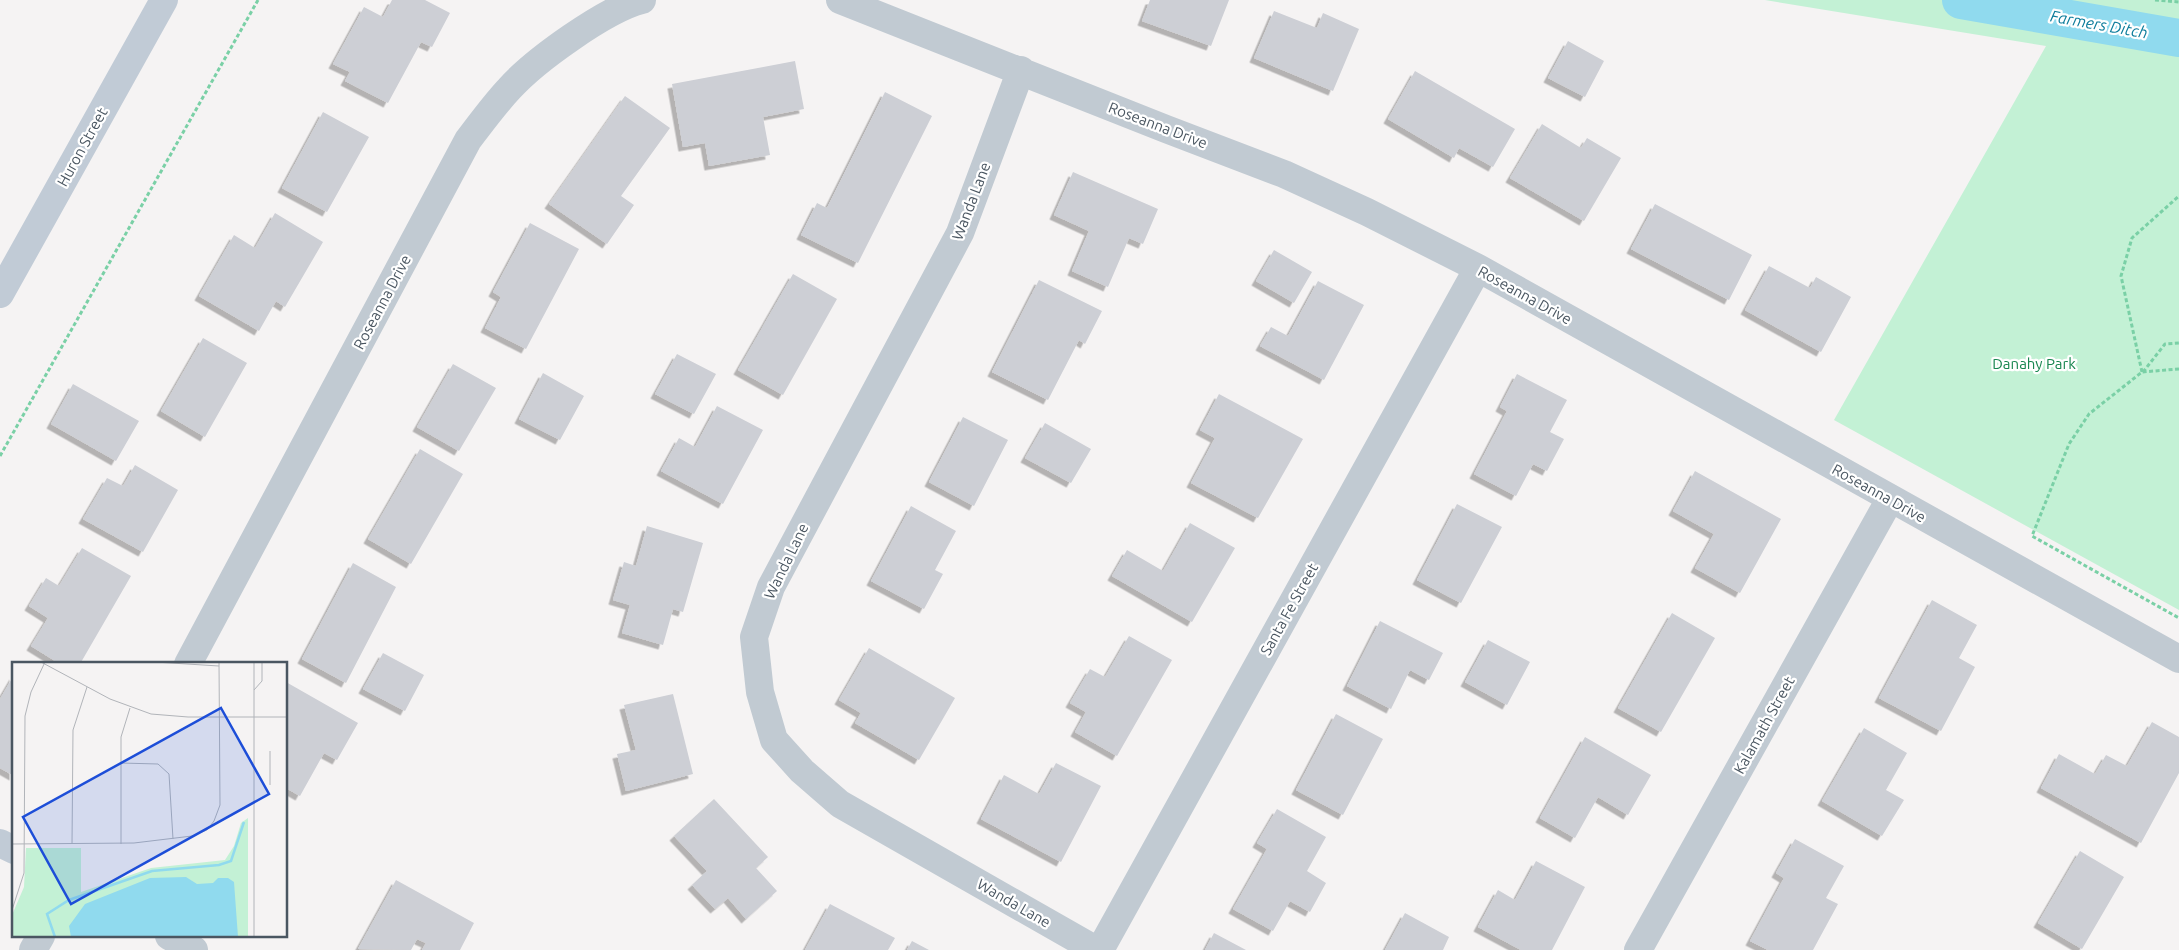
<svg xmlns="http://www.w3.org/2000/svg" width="2179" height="950" font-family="Ubuntu,sans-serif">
  <defs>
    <filter id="shadow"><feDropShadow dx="-4.5" dy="4.5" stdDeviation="0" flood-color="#0004"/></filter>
  </defs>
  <rect width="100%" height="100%" fill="#f5f3f3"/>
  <path fill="#c3f1d5" d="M 1765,0 L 2179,0 L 2179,610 L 1834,420 L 2046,46 Z"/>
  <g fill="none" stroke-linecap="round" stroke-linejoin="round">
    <path stroke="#90daee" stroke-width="38" d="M 1961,0 L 2179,38"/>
  </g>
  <path fill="#cdcfd5" filter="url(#shadow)" d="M 392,0 L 425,0 L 450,13 L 432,47 L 421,42 L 388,103 L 345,81 L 350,72 L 333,64 L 364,7 L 383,17 Z
    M 1150,0 L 1229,0 L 1211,46 L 1142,21 Z
    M 1274,11 L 1317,28 L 1323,13 L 1359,29 L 1333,91 L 1254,58 Z
    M 1568,41 L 1604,61 L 1585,97 L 1548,78 Z
    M 795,61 L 804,109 L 763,117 L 770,155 L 709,166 L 705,143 L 683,147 L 672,84 Z
    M 1415,71 L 1515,129 L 1493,167 L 1459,148 L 1454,158 L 1388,119 Z
    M 885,92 L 932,116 L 858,263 L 801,235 L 817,203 L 827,208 Z
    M 625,96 L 670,128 L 621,196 L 634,205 L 607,244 L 549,204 Z
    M 323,112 L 369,137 L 327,212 L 282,188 Z
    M 1542,124 L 1581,148 L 1587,138 L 1621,158 L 1584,221 L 1510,178 Z
    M 1073,172 L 1158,209 L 1143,244 L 1129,238 L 1108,287 L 1072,271 L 1089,231 L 1054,215 Z
    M 1655,204 L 1752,255 L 1729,300 L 1631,249 Z
    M 275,213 L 323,242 L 285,307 L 276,301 L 259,331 L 199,296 L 234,235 L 255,248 Z
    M 530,223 L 579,249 L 526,349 L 485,328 L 501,297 L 493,292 Z
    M 1274,250 L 1312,272 L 1294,303 L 1256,281 Z
    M 1769,266 L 1810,288 L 1816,277 L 1851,297 L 1821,352 L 1745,310 Z
    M 793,274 L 837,299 L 783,395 L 738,370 Z
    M 1039,280 L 1102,311 L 1085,344 L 1079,340 L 1048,400 L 992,372 Z
    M 1318,281 L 1364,305 L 1324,380 L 1260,346 L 1271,327 L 1288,336 Z
    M 203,338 L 247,363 L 205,437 L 161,411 Z
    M 677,354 L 716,374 L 694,414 L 655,394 Z
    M 453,364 L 496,388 L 459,451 L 417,427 Z
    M 543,373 L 584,396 L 560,440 L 519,419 Z
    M 1517,374 L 1567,400 L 1550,432 L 1564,439 L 1547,471 L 1533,464 L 1516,496 L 1474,474 L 1507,411 L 1500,407 Z
    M 73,384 L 139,421 L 116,461 L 51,424 Z
    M 1219,394 L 1303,439 L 1258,518 L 1191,483 L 1215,438 L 1200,430 Z
    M 717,406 L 763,430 L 723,504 L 661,471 L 679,438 L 695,447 Z
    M 963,417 L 1008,440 L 974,506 L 929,482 Z
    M 1045,423 L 1091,449 L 1071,483 L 1025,458 Z
    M 420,449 L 463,474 L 411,564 L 368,539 Z
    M 135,465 L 178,490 L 143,552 L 83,519 L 107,478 L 123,486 Z
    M 1695,471 L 1781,519 L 1740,593 L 1695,568 L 1714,534 L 1673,511 Z
    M 1457,504 L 1502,527 L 1461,603 L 1417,580 Z
    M 911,506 L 956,531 L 935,570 L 943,574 L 924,609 L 871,581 Z
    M 1190,523 L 1235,548 L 1192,622 L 1112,576 L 1127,550 L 1163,571 Z
    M 647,526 L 703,543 L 683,612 L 673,609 L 663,645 L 622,633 L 630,605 L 613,600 L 624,562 L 636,566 Z
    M 82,548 L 131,576 L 80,664 L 60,664 L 31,646 L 48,618 L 29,606 L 46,578 L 59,586 Z
    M 353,563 L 396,587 L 346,683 L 302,659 Z
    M 1932,600 L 1977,625 L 1959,658 L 1975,667 L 1941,731 L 1879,698 Z
    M 1672,613 L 1715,638 L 1661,732 L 1618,708 Z
    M 1380,621 L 1443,653 L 1429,680 L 1410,670 L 1391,709 L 1347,686 Z
    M 1129,636 L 1172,660 L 1117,756 L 1075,732 L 1086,712 L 1070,703 L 1090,669 L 1105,677 Z
    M 1488,640 L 1530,662 L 1507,705 L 1465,682 Z
    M 869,648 L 955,698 L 919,760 L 855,723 L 861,713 L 839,700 Z
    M 383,653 L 424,675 L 405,711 L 363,689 Z
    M 14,675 L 14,776 L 0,768 L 0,699 Z
    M 286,682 L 358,723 L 337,760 L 324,753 L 300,796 L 286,788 L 286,739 L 288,736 L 286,735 Z
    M 673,694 L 693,774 L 626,791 L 617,754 L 636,750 L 624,705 Z
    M 1336,714 L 1383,739 L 1343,815 L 1296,790 Z
    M 2152,722 L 2179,737 L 2179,773 L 2141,843 L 2041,788 L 2059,754 L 2095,774 L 2106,755 L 2127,766 Z
    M 1864,728 L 1907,753 L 1886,790 L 1904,800 L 1882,836 L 1822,801 Z
    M 1585,737 L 1651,775 L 1628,815 L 1598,797 L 1575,838 L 1540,818 Z
    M 1056,763 L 1101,786 L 1061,862 L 981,819 L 1004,775 L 1039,794 Z
    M 714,799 L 768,857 L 756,868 L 777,891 L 746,919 L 728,898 L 715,909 L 692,885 L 707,871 L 674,836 Z
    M 1277,809 L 1326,837 L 1307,871 L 1326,883 L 1310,912 L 1290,901 L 1273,931 L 1233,909 L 1267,849 L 1257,843 Z
    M 1795,839 L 1844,866 L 1826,898 L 1838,904 L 1813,950 L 1768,950 L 1750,941 L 1784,878 L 1776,873 Z
    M 2080,851 L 2124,877 L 2082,949 L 2038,923 Z
    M 1536,861 L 1585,887 L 1552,950 L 1521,950 L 1478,927 L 1498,890 L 1515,900 Z
    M 396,880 L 474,923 L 460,950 L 422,950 L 426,943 L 417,939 L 411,950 L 358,949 Z
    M 830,904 L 895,938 L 888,950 L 805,950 Z
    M 1405,913 L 1449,937 L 1443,950 L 1385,950 Z
    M 1214,933 L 1246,950 L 1205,950 Z
    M 912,941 L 929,950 L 907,950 Z"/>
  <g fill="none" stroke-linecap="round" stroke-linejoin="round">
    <path stroke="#7ad0a6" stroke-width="3" stroke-dasharray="4 2.5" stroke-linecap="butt" d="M 2155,0 L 2179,2
      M 2179,369 L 2142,372 L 2089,414 L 2069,444 L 2032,536 L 2179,618
      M 2142,372 L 2121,276 L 2132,238 L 2179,196
      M 2143,372 L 2165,344 L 2179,343
      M 0,456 L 258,0"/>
    <path stroke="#c1cad2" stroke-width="28" d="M 840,0 L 1166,129 L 1284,174 L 1367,212 L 1478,268 L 2179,659
      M 1021,70 L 960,233 L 771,587 L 754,637 L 760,692 L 774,740 L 802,771 L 840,804 L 1096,950
      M 188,664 L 468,140 C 481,123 494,105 509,89 C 534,61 606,9 642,0
      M 169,936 L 194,950
      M 33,950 L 41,936
      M 1100,950 L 1478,268
      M 1638,950 L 1890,499"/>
    <path stroke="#c1cbd6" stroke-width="28" d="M 0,294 L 164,0
      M 0,843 L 14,850"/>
  </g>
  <g text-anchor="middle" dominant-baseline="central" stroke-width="4.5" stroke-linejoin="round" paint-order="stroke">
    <g font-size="15" fill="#4a5661" stroke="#fff">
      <text transform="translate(1158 125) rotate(21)">Roseanna Drive</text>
      <text transform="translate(82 147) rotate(-61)">Huron Street</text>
      <text transform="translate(971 201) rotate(-69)">Wanda Lane</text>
      <text transform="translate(1525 295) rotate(29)">Roseanna Drive</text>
      <text transform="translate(382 302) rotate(-62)">Roseanna Drive</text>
      <text transform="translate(1879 493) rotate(29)">Roseanna Drive</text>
      <text transform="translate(786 561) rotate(-64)">Wanda Lane</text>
      <text transform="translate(1289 609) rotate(-61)">Santa Fe Street</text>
      <text transform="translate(1764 725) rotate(-61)">Kalamath Street</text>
      <text transform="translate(1014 903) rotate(30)">Wanda Lane</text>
    </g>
    <g font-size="15" fill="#17864f" stroke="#fff">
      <text x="2034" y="363">Danahy Park</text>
    </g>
    <g font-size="16" font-style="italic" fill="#0c7c9b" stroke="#fff">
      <text transform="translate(2099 24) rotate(10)">Farmers Ditch</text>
    </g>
  </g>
  <g transform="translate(12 662)">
    <rect width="275" height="275" fill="#f5f3f3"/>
    <path d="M 236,156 L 236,275 L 0,275 L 0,253 L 12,225 L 14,186 L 69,186 L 69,230 L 139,206 L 213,198 L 222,184 L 229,161 Z" fill="#c3f1d5"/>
    <path d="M 174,215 L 185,222 L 201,221 L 206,216 L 216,216 L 222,220 L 226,275 L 59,275 L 57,264 L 73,242 L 138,216 Z" fill="#90daee"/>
    <path fill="none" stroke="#90daee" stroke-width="2.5" d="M 43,275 L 35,252 L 57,238 L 140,209 L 207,203 L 219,199 L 232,160"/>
    <path fill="none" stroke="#b1b4b9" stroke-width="1" d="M 29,0 L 98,37 L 139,52 L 176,55 L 275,55M 143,0 L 207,4M 242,28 L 250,19 L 250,0M 258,89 L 258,123M 109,101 L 146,102 L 157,112 L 161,177M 0,182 L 122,181 L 180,174 L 195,168 L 202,159 L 208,143 L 207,0M 60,182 L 61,68 L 75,25M 109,182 L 109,75 L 118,46M 0,248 L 12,211 L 13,54 L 19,30 L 33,0M 242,275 L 242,0"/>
    <path fill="#1d4ed8" fill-opacity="0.15" stroke="#1d4ed8" stroke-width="2.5" d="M 209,46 L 257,132 L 59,242 L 11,155 Z"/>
    <rect width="275" height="275" fill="none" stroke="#4a5661" stroke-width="2.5"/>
  </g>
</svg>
